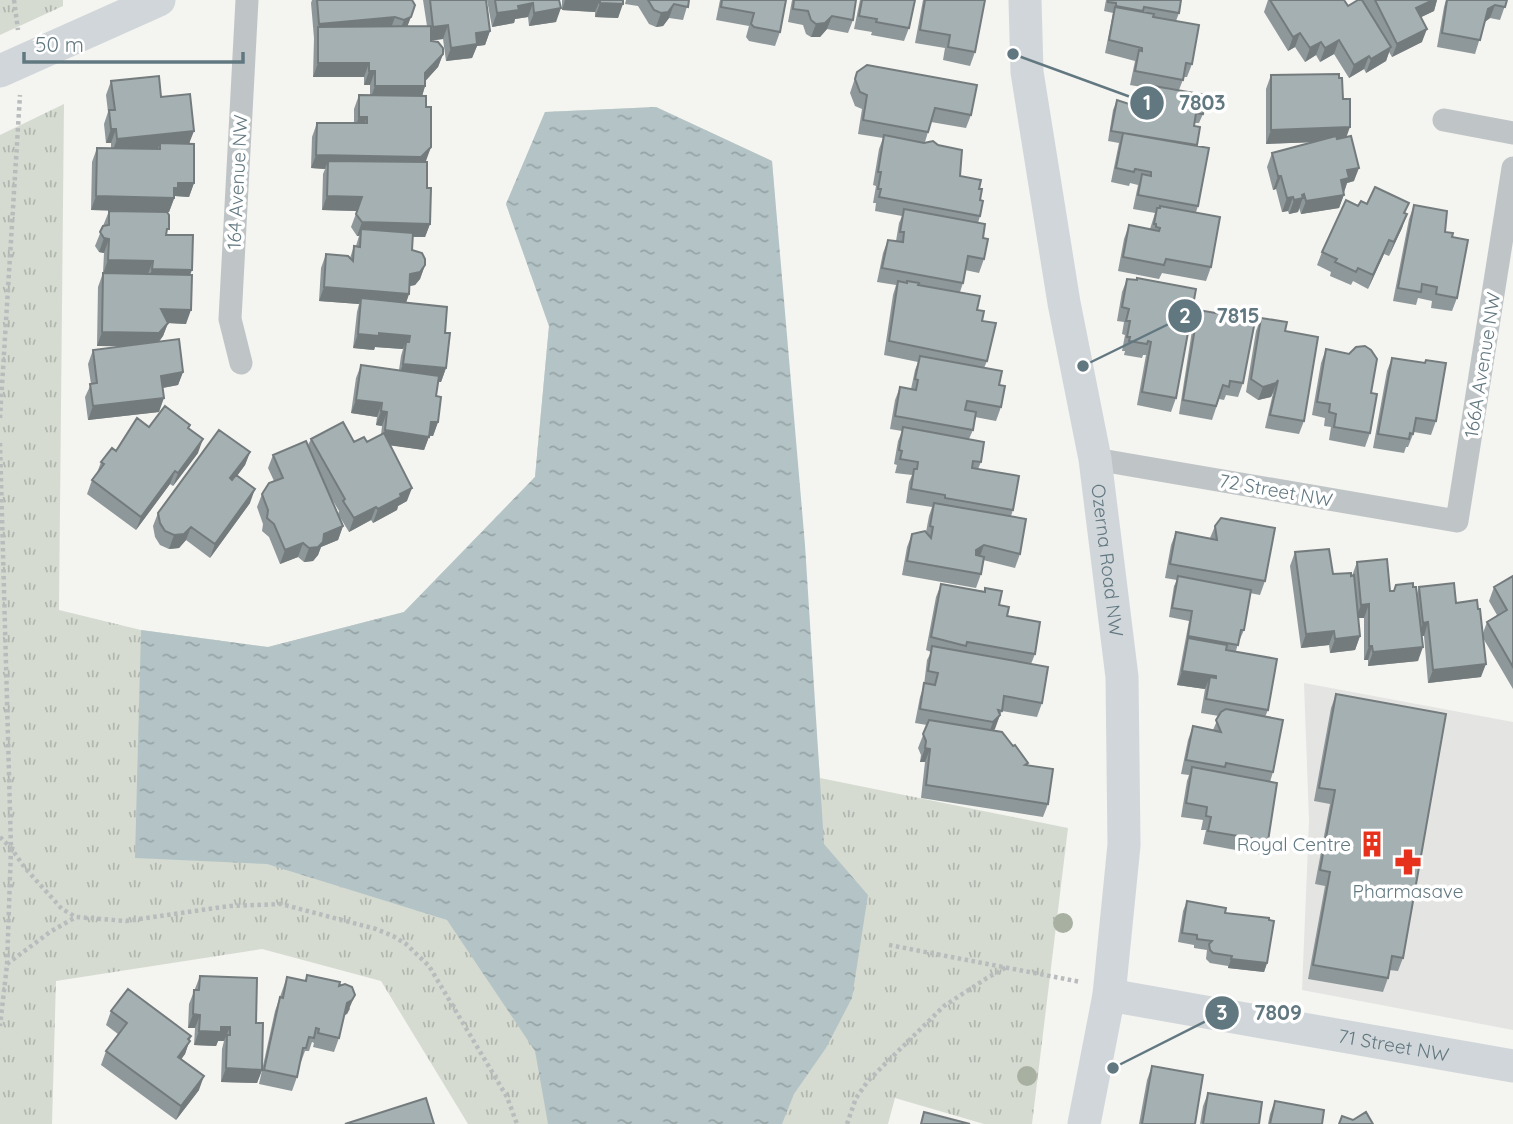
<svg xmlns="http://www.w3.org/2000/svg" width="1513" height="1124" font-family="Quicksand,sans-serif">
  <defs>
    <pattern id="park-tufts" width="24" height="20" patternUnits="userSpaceOnUse" patternTransform="scale(1.75)"><rect width="24" height="20" fill="#d6dbd1"/><path d="M3 7l-1-3M5 7V3M7 7l1-3M15 17l-1-3M17 17v-4M19 17l1-3" fill="none" stroke="#b1b6af"/></pattern>
    <pattern id="water-ripples" width="26" height="14" patternUnits="userSpaceOnUse" patternTransform="scale(1.75)"><rect width="26" height="14" fill="#b4c4c6"/><path d="M2 4q2-2 4 0t4 0M15 11q2-2 4 0t4 0" fill="none" stroke="#96a4a6"/></pattern>
  </defs>
  <rect width="100%" height="100%" fill="#f4f4f0"/>
  <path fill="#e4e5e3" d="M 1304,683 L 1513,722 L 1513,1030 L 1302,990 L 1309,821 Z"/>
  <path fill="url(#park-tufts)" d="M 0,0 L 63,0 L 63,6 L 0,35 Z
    M 64,104 L 59,610 L 141,630 L 268,647 L 404,612 L 535,477 L 549,326 L 506,204 L 545,112 L 656,107 L 772,161 L 820,778 L 1068,828 L 1032,1124 L 984,1124 L 895,1098 L 888,1124 L 468,1124 L 381,981 L 262,949 L 56,981 L 52,1124 L 0,1124 L 0,135 Z"/>
  <path fill="url(#water-ripples)" d="M 656,107 L 772,161 L 805,545 L 824,844 L 868,895 L 852,998 L 826,1048 L 794,1094 L 782,1124 L 548,1124 L 535,1051 L 447,920 L 267,864 L 135,858 L 141,630 L 268,647 L 404,612 L 535,477 L 549,326 L 506,204 L 545,112 Z"/>
  <g fill="none" stroke-linecap="round" stroke-linejoin="round">
    <path stroke="#b9bcbd" stroke-width="4.5" stroke-dasharray="3.5 3.5" stroke-linecap="butt" d="M 14,0 L 18,30
      M 0,418 L 20,95
      M 0,443 L 11,848 L 7,965 L 0,1026
      M 0,837 L 11,848 L 25,868 L 62,909 L 76,917 L 126,921 L 230,906 L 281,904 L 376,929 L 393,936 L 406,944 L 429,966 L 507,1097 L 517,1124
      M 889,945 L 1081,982
      M 7,964 L 50,932 L 76,917
      M 847,1124 L 856,1098 L 868,1081 L 886,1063 L 944,1006 L 987,978 L 1007,967"/>
    <path stroke="#bfc4c6" stroke-width="23" d="M 1444,120 L 1513,133
      M 241,363 L 230,319 L 247,0
      M 1095,459 L 1457,521 L 1513,168"/>
    <g stroke="#d0d6d9" stroke-width="33">
      <path id="s1" d="M 1025,0 L 1027,72 L 1064,303 L 1095,459 L 1122,677 L 1124,845 L 1109,995 L 1084,1124"/>
      <path d="M 0,71 L 159,0"/>
      <path id="s2" d="M 1109,995 L 1513,1066"/>
    </g>
  </g>
  <g fill="#a8b0a1">
    <circle cx="1063" cy="923" r="10"/>
    <circle cx="1027" cy="1076" r="10"/>
  </g>
  <path fill="#8e979a" d="M 312,0 L 412,0 L 415,5 L 407,26 L 427,26 L 423,0 L 486,0 L 490,31 L 485,45 L 477,46 L 472,58 L 446,61 L 443,39 L 431,40 L 443,54 L 438,67 L 425,81 L 425,86 L 422,96 L 426,107 L 431,147 L 424,162 L 430,224 L 425,237 L 413,237 L 412,250 L 425,265 L 420,279 L 415,285 L 409,286 L 409,294 L 406,303 L 445,333 L 446,368 L 441,382 L 438,382 L 436,396 L 438,422 L 433,436 L 429,436 L 424,450 L 390,445 L 407,501 L 398,506 L 397,510 L 373,523 L 371,520 L 349,532 L 338,514 L 339,511 L 327,491 L 343,526 L 338,540 L 321,547 L 318,555 L 313,561 L 304,562 L 298,557 L 280,564 L 269,537 L 262,531 L 263,524 L 257,507 L 262,494 L 274,481 L 268,468 L 273,455 L 308,445 L 311,439 L 367,442 L 381,435 L 382,426 L 376,425 L 377,417 L 351,413 L 356,378 L 361,365 L 399,370 L 401,356 L 403,349 L 375,347 L 374,350 L 353,348 L 357,312 L 359,304 L 319,301 L 321,268 L 326,254 L 350,258 L 354,246 L 356,246 L 359,236 L 357,236 L 351,227 L 357,211 L 322,210 L 323,174 L 325,169 L 311,168 L 312,137 L 317,123 L 354,123 L 354,109 L 359,95 L 370,95 L 370,85 L 364,85 L 364,77 L 313,77 L 314,38 L 311,3 Z
    M 487,0 L 559,0 L 556,22 L 529,26 L 528,17 L 515,19 L 514,23 L 492,27 Z
    M 562,0 L 623,0 L 618,18 L 595,17 L 595,12 L 562,10 Z
    M 626,0 L 689,0 L 683,20 L 669,18 L 663,26 L 656,27 L 649,24 L 638,6 L 625,4 Z
    M 720,0 L 786,0 L 780,32 L 775,46 L 749,41 L 746,37 L 749,26 L 716,20 Z
    M 792,0 L 856,0 L 853,20 L 848,33 L 827,29 L 820,37 L 811,37 L 806,34 L 803,25 L 788,22 Z
    M 860,0 L 915,0 L 909,28 L 904,41 L 871,35 L 872,32 L 854,29 Z
    M 923,0 L 985,0 L 975,52 L 970,66 L 943,60 L 945,48 L 915,43 Z
    M 1106,0 L 1181,0 L 1179,13 L 1176,21 L 1192,64 L 1187,77 L 1184,77 L 1179,90 L 1203,114 L 1199,123 L 1195,123 L 1194,126 L 1200,127 L 1197,146 L 1198,206 L 1196,212 L 1211,267 L 1206,281 L 1162,273 L 1159,279 L 1118,271 L 1124,239 L 1129,225 L 1150,229 L 1155,213 L 1133,209 L 1138,185 L 1130,183 L 1129,186 L 1111,182 L 1119,143 L 1108,141 L 1113,110 L 1117,100 L 1137,106 L 1139,99 L 1143,100 L 1147,88 L 1130,85 L 1135,61 L 1105,53 L 1113,13 L 1104,11 Z
    M 1268,0 L 1344,0 L 1348,6 L 1363,0 L 1437,0 L 1434,11 L 1421,17 L 1422,42 L 1392,57 L 1389,52 L 1386,61 L 1366,73 L 1364,69 L 1349,78 L 1334,54 L 1320,62 L 1316,55 L 1305,62 L 1295,47 L 1288,51 L 1264,12 Z
    M 1446,0 L 1507,0 L 1500,20 L 1490,18 L 1485,22 L 1475,54 L 1437,47 L 1444,7 Z
    M 857,72 L 971,115 L 966,128 L 931,122 L 925,142 L 960,176 L 979,189 L 980,200 L 980,216 L 978,223 L 983,238 L 984,259 L 979,273 L 965,270 L 963,283 L 960,292 L 977,310 L 982,321 L 987,361 L 984,368 L 999,385 L 1001,407 L 996,421 L 975,417 L 973,430 L 969,439 L 981,462 L 978,469 L 1013,510 L 1011,516 L 1020,554 L 1015,568 L 983,560 L 981,574 L 976,588 L 902,575 L 907,547 L 912,534 L 926,532 L 929,516 L 932,507 L 906,503 L 909,482 L 912,475 L 895,473 L 897,465 L 894,464 L 898,441 L 902,431 L 890,429 L 895,400 L 900,387 L 911,389 L 915,370 L 918,362 L 884,355 L 893,295 L 896,285 L 877,282 L 883,253 L 888,240 L 896,241 L 899,223 L 902,216 L 875,211 L 876,203 L 873,203 L 876,186 L 873,185 L 879,149 L 883,138 L 858,134 L 862,109 L 855,106 L 850,93 Z
    M 1271,75 L 1339,78 L 1343,99 L 1346,137 L 1354,181 L 1347,183 L 1339,208 L 1301,214 L 1299,208 L 1298,212 L 1289,214 L 1288,211 L 1282,212 L 1276,189 L 1273,190 L 1267,167 L 1272,153 L 1314,142 L 1266,144 L 1266,89 Z
    M 111,81 L 161,97 L 190,143 L 194,183 L 189,197 L 175,196 L 169,212 L 91,210 L 92,162 L 97,148 L 111,148 L 111,143 L 106,143 L 104,124 L 108,112 L 106,95 Z
    M 1367,204 L 1405,214 L 1402,228 L 1389,256 L 1384,254 L 1368,289 L 1353,281 L 1351,285 L 1330,276 L 1331,272 L 1317,265 L 1322,252 L 1358,206 Z
    M 1414,205 L 1452,237 L 1457,298 L 1452,311 L 1431,308 L 1432,301 L 1418,298 L 1416,305 L 1393,301 L 1409,219 Z
    M 109,211 L 167,235 L 190,275 L 186,324 L 168,323 L 163,336 L 159,342 L 183,372 L 178,385 L 163,388 L 159,412 L 88,420 L 85,397 L 91,384 L 88,364 L 93,350 L 123,346 L 97,346 L 98,287 L 103,273 L 104,253 L 99,252 L 95,246 Z
    M 1127,279 L 1176,398 L 1171,412 L 1137,405 L 1146,355 L 1143,355 L 1142,358 L 1124,355 L 1125,351 L 1122,351 L 1125,335 L 1122,334 L 1124,322 L 1117,321 L 1122,292 Z
    M 1198,310 L 1222,318 L 1243,383 L 1238,397 L 1226,395 L 1224,400 L 1219,399 L 1212,420 L 1179,414 L 1193,324 Z
    M 1261,318 L 1285,331 L 1304,421 L 1299,434 L 1265,428 L 1273,393 L 1271,397 L 1258,400 L 1246,392 L 1256,331 Z
    M 1326,349 L 1371,393 L 1370,433 L 1365,447 L 1329,440 L 1331,427 L 1324,426 L 1325,418 L 1312,415 L 1321,363 Z
    M 1392,358 L 1425,363 L 1426,360 L 1436,421 L 1431,435 L 1414,432 L 1408,447 L 1406,447 L 1404,453 L 1373,448 L 1387,371 Z
    M 149,427 L 189,428 L 198,453 L 173,486 L 170,484 L 136,530 L 87,494 L 92,480 L 97,473 L 101,462 Z
    M 250,452 L 245,465 L 237,476 L 250,503 L 210,558 L 186,540 L 179,548 L 169,549 L 160,545 L 155,537 L 153,526 L 158,513 Z
    M 1215,526 L 1265,581 L 1260,595 L 1250,593 L 1244,630 L 1240,639 L 1239,639 L 1236,651 L 1268,710 L 1265,717 L 1273,772 L 1270,782 L 1268,841 L 1263,855 L 1203,844 L 1206,830 L 1201,830 L 1203,820 L 1181,817 L 1187,781 L 1189,775 L 1181,774 L 1188,740 L 1193,726 L 1213,730 L 1219,716 L 1201,713 L 1205,689 L 1177,685 L 1189,621 L 1169,617 L 1174,586 L 1177,580 L 1165,578 L 1171,545 L 1176,532 L 1210,538 Z
    M 1295,552 L 1333,574 L 1352,576 L 1357,562 L 1390,591 L 1413,587 L 1417,594 L 1419,587 L 1456,603 L 1483,633 L 1487,622 L 1497,615 L 1489,601 L 1494,587 L 1513,576 L 1513,689 L 1483,638 L 1481,677 L 1428,683 L 1424,636 L 1421,636 L 1418,661 L 1368,666 L 1368,660 L 1364,660 L 1364,618 L 1358,618 L 1360,636 L 1355,650 L 1330,653 L 1329,645 L 1301,648 L 1290,566 Z
    M 941,584 L 984,591 L 985,588 L 999,605 L 1035,654 L 1031,664 L 1042,703 L 1037,717 L 1002,711 L 993,731 L 1027,765 L 1048,804 L 1043,817 L 921,798 L 925,762 L 920,762 L 921,755 L 918,748 L 927,725 L 915,723 L 920,697 L 924,685 L 927,660 L 931,652 L 926,650 L 936,597 Z
    M 1336,694 L 1403,958 L 1398,971 L 1389,970 L 1388,978 L 1383,992 L 1308,979 L 1325,886 L 1315,884 L 1330,804 L 1314,801 L 1331,708 Z
    M 1187,901 L 1225,913 L 1267,963 L 1264,972 L 1228,968 L 1228,966 L 1210,963 L 1206,959 L 1207,950 L 1194,948 L 1194,945 L 1178,942 L 1183,911 Z
    M 307,975 L 339,986 L 350,1009 L 347,1014 L 344,1015 L 339,1038 L 334,1052 L 313,1047 L 314,1043 L 312,1042 L 309,1051 L 305,1051 L 301,1062 L 300,1062 L 297,1077 L 292,1091 L 259,1084 L 275,1011 L 287,977 L 305,981 Z
    M 200,976 L 256,1023 L 262,1070 L 257,1083 L 221,1082 L 222,1049 L 224,1041 L 218,1041 L 216,1046 L 194,1045 L 195,1028 L 188,1028 L 189,1004 Z
    M 111,1011 L 191,1036 L 185,1054 L 181,1059 L 199,1090 L 176,1120 L 101,1065 L 106,1051 L 118,1034 L 106,1025 Z
    M 1152,1066 L 1195,1124 L 1139,1124 L 1147,1080 Z
    M 1208,1093 L 1259,1124 L 1200,1124 L 1203,1106 Z
    M 1275,1101 L 1322,1124 L 1268,1124 L 1270,1114 Z"/>
  <path fill="#747b7d" d="M 565,0 L 600,0 L 595,12 L 562,10 Z
    M 1433,0 L 1437,0 L 1434,11 L 1411,22 L 1416,8 Z
    M 533,3 L 528,17 L 515,19 L 514,23 L 492,27 L 497,13 L 518,6 Z
    M 600,3 L 623,4 L 618,18 L 595,17 Z
    M 674,4 L 669,18 L 663,26 L 656,27 L 661,13 Z
    M 1495,5 L 1490,18 L 1483,23 L 1488,9 Z
    M 561,8 L 556,22 L 529,26 L 534,13 Z
    M 832,16 L 827,29 L 820,37 L 811,37 L 816,24 Z
    M 395,17 L 390,31 L 318,27 L 319,24 Z
    M 411,17 L 406,30 L 399,33 L 404,20 Z
    M 448,25 L 443,39 L 429,41 L 433,27 Z
    M 1427,29 L 1422,42 L 1392,57 L 1397,44 Z
    M 490,31 L 485,45 L 477,46 L 472,58 L 446,61 L 451,48 L 476,33 Z
    M 1300,33 L 1295,47 L 1288,51 L 1293,37 Z
    M 1339,40 L 1334,54 L 1320,62 L 1325,48 Z
    M 1321,42 L 1316,55 L 1305,62 L 1310,48 Z
    M 1391,47 L 1386,61 L 1366,73 L 1371,59 Z
    M 443,54 L 438,67 L 421,86 L 425,86 L 421,100 L 370,100 L 375,86 L 425,73 Z
    M 1369,56 L 1364,69 L 1349,78 L 1354,65 Z
    M 318,63 L 369,63 L 364,77 L 313,77 Z
    M 369,71 L 375,71 L 370,85 L 364,85 Z
    M 359,117 L 367,117 L 362,130 L 354,130 Z
    M 1350,127 L 1345,141 L 1266,144 L 1271,130 Z
    M 111,129 L 116,129 L 111,143 L 106,143 Z
    M 194,131 L 189,144 L 160,143 L 158,148 L 112,153 L 117,139 Z
    M 431,147 L 426,161 L 416,171 L 328,161 L 325,169 L 311,168 L 316,155 Z
    M 1359,168 L 1354,181 L 1347,183 L 1344,192 L 1341,180 L 1347,170 Z
    M 1278,176 L 1281,176 L 1276,189 L 1273,190 Z
    M 178,183 L 194,183 L 189,197 L 175,196 L 169,212 L 91,210 L 96,196 Z
    M 1304,194 L 1298,212 L 1289,214 L 1294,200 Z
    M 1344,195 L 1339,208 L 1301,214 L 1306,201 Z
    M 327,196 L 362,197 L 357,211 L 322,210 Z
    M 1293,197 L 1288,211 L 1282,212 L 1287,198 Z
    M 1407,214 L 1402,228 L 1389,256 L 1394,242 Z
    M 362,222 L 430,224 L 425,237 L 361,236 L 361,229 L 359,236 L 357,236 Z
    M 104,238 L 109,239 L 104,253 L 99,252 Z
    M 1389,240 L 1384,254 L 1368,289 L 1373,275 Z
    M 108,260 L 153,261 L 148,274 L 103,274 Z
    M 425,265 L 420,279 L 415,285 L 405,287 L 410,274 Z
    M 152,269 L 192,270 L 187,283 L 147,283 Z
    M 324,287 L 409,294 L 404,308 L 361,298 L 359,304 L 319,301 Z
    M 161,309 L 191,310 L 186,324 L 168,323 L 163,336 L 154,347 L 97,346 L 102,332 Z
    M 379,333 L 410,336 L 405,349 L 406,342 L 403,349 L 375,347 L 374,350 L 353,348 L 358,334 Z
    M 403,364 L 446,368 L 441,382 L 398,378 Z
    M 183,372 L 178,385 L 156,389 L 161,376 Z
    M 1278,380 L 1271,397 L 1258,400 L 1263,387 Z
    M 164,398 L 159,412 L 88,420 L 93,406 Z
    M 356,400 L 382,403 L 377,417 L 351,413 Z
    M 381,411 L 387,412 L 382,426 L 376,425 Z
    M 431,422 L 438,422 L 433,436 L 427,435 Z
    M 385,430 L 429,437 L 424,450 L 380,444 Z
    M 203,439 L 198,453 L 173,486 L 178,473 Z
    M 250,452 L 245,465 L 225,492 L 230,478 Z
    M 175,471 L 170,484 L 136,530 L 141,517 Z
    M 412,488 L 407,501 L 398,506 L 397,510 L 373,523 L 378,509 L 400,494 Z
    M 255,489 L 250,503 L 210,558 L 215,544 Z
    M 376,507 L 371,520 L 349,532 L 354,518 Z
    M 343,526 L 338,540 L 321,547 L 318,555 L 313,561 L 304,562 L 309,548 L 324,534 Z
    M 191,527 L 186,540 L 179,548 L 169,549 L 174,535 Z
    M 303,543 L 298,557 L 280,564 L 285,550 Z
    M 984,545 L 979,559 L 972,564 L 976,550 Z
    M 1369,604 L 1364,618 L 1356,618 L 1361,605 Z
    M 1428,622 L 1424,636 L 1418,636 L 1423,623 Z
    M 1334,631 L 1329,645 L 1301,648 L 1306,634 Z
    M 1360,636 L 1355,650 L 1330,653 L 1335,639 Z
    M 1369,646 L 1372,646 L 1368,660 L 1364,660 Z
    M 1423,647 L 1418,661 L 1368,666 L 1373,652 Z
    M 1486,664 L 1481,677 L 1428,683 L 1433,670 Z
    M 1182,671 L 1216,676 L 1211,689 L 1210,677 L 1205,689 L 1177,685 Z
    M 1000,715 L 995,729 L 988,736 L 993,722 Z
    M 925,748 L 930,749 L 925,762 L 920,762 Z
    M 1231,959 L 1267,963 L 1264,972 L 1228,968 Z
    M 355,995 L 347,1014 L 342,1016 L 347,1003 Z
    M 193,1014 L 200,1015 L 195,1028 L 188,1028 Z
    M 221,1027 L 230,1027 L 224,1041 L 218,1041 L 216,1046 L 194,1045 L 199,1031 Z
    M 191,1036 L 185,1054 L 173,1071 L 178,1057 Z
    M 226,1068 L 262,1070 L 257,1083 L 221,1082 Z
    M 204,1076 L 199,1090 L 176,1120 L 181,1106 Z"/>
  <path fill="#a5b0b3" stroke="#747b7d" stroke-width="2" d="M 317,0 L 412,0 L 415,5 L 411,17 L 404,20 L 395,17 L 319,24 Z
    M 430,0 L 486,0 L 490,31 L 476,33 L 477,44 L 451,48 L 448,25 L 433,27 Z
    M 495,0 L 559,0 L 561,8 L 534,13 L 533,3 L 518,6 L 519,10 L 497,13 Z
    M 600,0 L 623,0 L 623,4 L 600,3 Z
    M 648,0 L 689,0 L 688,7 L 674,4 L 668,12 L 661,13 L 654,10 Z
    M 722,0 L 786,0 L 780,32 L 754,27 L 751,24 L 754,13 L 721,7 Z
    M 794,0 L 856,0 L 853,20 L 832,16 L 825,23 L 816,24 L 811,20 L 808,11 L 793,9 Z
    M 862,0 L 915,0 L 909,28 L 876,22 L 877,19 L 859,16 Z
    M 925,0 L 985,0 L 975,52 L 948,47 L 950,35 L 920,30 Z
    M 1108,0 L 1181,0 L 1179,13 L 1144,7 L 1143,11 L 1116,6 L 1116,3 L 1108,2 Z
    M 1270,0 L 1344,0 L 1348,6 L 1358,0 L 1362,0 L 1391,47 L 1371,59 L 1369,56 L 1354,65 L 1339,40 L 1325,48 L 1321,42 L 1310,48 L 1300,33 L 1293,37 Z
    M 1375,0 L 1433,0 L 1416,8 L 1427,29 L 1397,44 Z
    M 1447,0 L 1507,0 L 1505,7 L 1495,5 L 1488,9 L 1480,40 L 1442,33 Z
    M 1115,7 L 1154,14 L 1153,17 L 1199,25 L 1192,64 L 1186,63 L 1183,80 L 1135,71 L 1139,50 L 1142,51 L 1142,48 L 1109,40 Z
    M 431,26 L 431,41 L 438,42 L 443,48 L 443,54 L 425,73 L 425,86 L 375,86 L 375,71 L 369,71 L 369,63 L 318,63 L 318,27 Z
    M 867,65 L 977,85 L 971,115 L 935,108 L 928,132 L 863,120 L 867,95 L 860,92 L 855,79 L 857,72 Z
    M 1339,74 L 1339,78 L 1342,78 L 1343,99 L 1350,99 L 1350,127 L 1271,130 L 1271,75 Z
    M 159,76 L 161,97 L 190,94 L 194,131 L 117,139 L 116,129 L 111,129 L 109,110 L 115,110 L 111,81 Z
    M 1148,85 L 1206,95 L 1203,114 L 1196,113 L 1194,126 L 1200,127 L 1197,145 L 1111,131 L 1117,100 L 1138,107 L 1139,99 L 1145,100 Z
    M 359,95 L 426,96 L 426,107 L 431,107 L 431,147 L 421,157 L 316,155 L 317,123 L 367,123 L 367,117 L 359,117 Z
    M 1123,133 L 1209,148 L 1198,206 L 1138,195 L 1142,174 L 1151,176 L 1151,172 L 1135,169 L 1134,172 L 1116,168 Z
    M 884,135 L 924,143 L 933,141 L 938,145 L 962,150 L 960,176 L 981,180 L 979,189 L 982,189 L 980,200 L 983,201 L 980,216 L 879,197 L 881,189 L 878,189 L 881,172 L 878,172 Z
    M 1336,136 L 1337,139 L 1351,136 L 1359,168 L 1347,170 L 1349,178 L 1341,180 L 1344,195 L 1306,201 L 1304,194 L 1302,195 L 1303,198 L 1294,200 L 1293,197 L 1287,198 L 1281,176 L 1278,176 L 1272,153 Z
    M 160,143 L 194,144 L 194,183 L 178,183 L 178,188 L 174,188 L 174,198 L 96,196 L 97,148 L 160,149 Z
    M 328,161 L 427,162 L 427,188 L 431,188 L 430,224 L 362,222 L 356,214 L 362,197 L 327,196 Z
    M 1375,187 L 1409,203 L 1404,213 L 1407,214 L 1394,242 L 1389,240 L 1373,275 L 1358,268 L 1356,272 L 1335,262 L 1337,259 L 1322,252 L 1346,200 L 1358,206 L 1361,201 L 1367,204 Z
    M 1414,205 L 1447,211 L 1445,232 L 1453,233 L 1452,237 L 1468,240 L 1457,298 L 1436,294 L 1437,287 L 1422,284 L 1421,292 L 1398,288 Z
    M 1160,206 L 1220,217 L 1211,267 L 1166,259 L 1164,265 L 1123,257 L 1129,225 L 1159,231 L 1160,228 L 1156,227 L 1156,224 L 1154,224 L 1157,208 L 1160,208 Z
    M 904,209 L 985,224 L 983,238 L 988,239 L 984,259 L 968,256 L 963,283 L 882,268 L 888,240 L 903,242 L 904,232 L 900,232 Z
    M 109,211 L 167,212 L 169,215 L 169,229 L 167,229 L 166,235 L 193,235 L 192,270 L 152,269 L 153,261 L 108,260 L 109,239 L 104,238 L 100,232 L 103,226 L 109,225 Z
    M 361,229 L 413,233 L 412,250 L 422,253 L 425,259 L 425,265 L 420,272 L 410,274 L 409,294 L 324,287 L 326,254 L 348,256 L 353,261 L 354,246 L 360,247 Z
    M 103,273 L 192,275 L 191,310 L 161,309 L 168,323 L 159,333 L 102,332 Z
    M 1137,278 L 1196,289 L 1176,398 L 1142,392 L 1151,342 L 1148,341 L 1147,344 L 1129,341 L 1130,337 L 1127,337 L 1130,321 L 1126,321 L 1129,309 L 1122,307 L 1127,279 L 1137,280 Z
    M 898,281 L 907,283 L 907,281 L 919,283 L 918,285 L 980,296 L 977,310 L 984,311 L 982,321 L 996,323 L 987,361 L 889,341 Z
    M 361,298 L 447,307 L 445,333 L 450,333 L 446,368 L 403,364 L 406,342 L 409,342 L 410,336 L 379,333 L 379,336 L 358,334 Z
    M 1198,310 L 1222,314 L 1222,318 L 1255,321 L 1243,383 L 1230,381 L 1229,387 L 1223,385 L 1216,406 L 1183,400 Z
    M 1261,318 L 1287,322 L 1285,331 L 1318,337 L 1304,421 L 1270,415 L 1278,380 L 1276,383 L 1263,387 L 1251,379 Z
    M 179,339 L 183,372 L 161,376 L 164,398 L 93,406 L 90,384 L 97,383 L 93,350 Z
    M 1365,346 L 1371,350 L 1377,359 L 1371,393 L 1377,394 L 1370,433 L 1334,427 L 1336,414 L 1329,412 L 1330,404 L 1317,402 L 1326,349 L 1349,354 L 1356,347 Z
    M 920,356 L 1002,371 L 999,385 L 1005,386 L 1001,407 L 967,401 L 965,410 L 976,412 L 973,430 L 895,416 L 900,387 L 916,390 L 918,380 L 915,379 Z
    M 1392,358 L 1425,363 L 1426,360 L 1446,363 L 1436,421 L 1416,418 L 1413,434 L 1410,433 L 1409,439 L 1378,434 Z
    M 361,365 L 439,376 L 436,396 L 441,397 L 438,422 L 431,422 L 429,437 L 385,430 L 387,412 L 381,411 L 382,403 L 356,400 Z
    M 165,406 L 190,425 L 188,428 L 203,439 L 178,473 L 175,471 L 141,517 L 92,480 L 104,464 L 101,462 L 112,448 L 116,451 L 137,418 L 149,427 Z
    M 343,422 L 354,442 L 364,437 L 367,442 L 384,433 L 412,488 L 400,494 L 401,497 L 378,509 L 376,507 L 354,518 L 343,501 L 345,499 L 311,439 Z
    M 903,427 L 984,442 L 981,462 L 973,461 L 972,468 L 1019,476 L 1013,510 L 945,498 L 945,495 L 911,489 L 914,469 L 917,469 L 918,462 L 900,459 L 902,451 L 899,450 Z
    M 219,430 L 250,452 L 230,478 L 232,480 L 236,475 L 255,489 L 215,544 L 191,527 L 184,534 L 174,535 L 165,531 L 160,523 L 158,513 Z
    M 306,441 L 343,526 L 324,534 L 323,542 L 318,547 L 309,548 L 303,543 L 285,550 L 274,524 L 267,518 L 268,510 L 262,494 L 269,483 L 283,478 L 273,455 Z
    M 934,503 L 1026,519 L 1020,554 L 984,545 L 976,550 L 976,555 L 984,557 L 981,574 L 907,561 L 912,534 L 925,531 L 931,538 L 933,527 L 930,526 Z
    M 1221,518 L 1275,528 L 1265,581 L 1170,564 L 1176,532 L 1217,540 L 1215,526 Z
    M 1329,549 L 1333,574 L 1351,573 L 1351,576 L 1354,575 L 1360,636 L 1335,639 L 1334,631 L 1306,634 L 1295,552 Z
    M 1387,559 L 1390,591 L 1394,591 L 1396,585 L 1413,583 L 1413,587 L 1416,587 L 1423,647 L 1373,652 L 1372,646 L 1369,646 L 1369,604 L 1361,605 L 1357,562 Z
    M 1178,576 L 1251,590 L 1244,630 L 1241,630 L 1238,645 L 1188,636 L 1192,611 L 1172,608 Z
    M 1513,576 L 1513,667 L 1487,622 L 1507,610 L 1494,587 Z
    M 1454,583 L 1456,603 L 1477,600 L 1478,609 L 1480,609 L 1486,664 L 1433,670 L 1428,622 L 1423,623 L 1419,587 Z
    M 941,584 L 985,592 L 985,588 L 1002,591 L 999,605 L 1009,607 L 1007,616 L 1040,622 L 1035,654 L 967,642 L 966,646 L 931,637 Z
    M 1188,638 L 1227,645 L 1226,650 L 1277,659 L 1268,710 L 1206,699 L 1210,677 L 1216,678 L 1216,676 L 1182,671 Z
    M 932,646 L 1048,667 L 1042,703 L 1004,696 L 1002,711 L 998,710 L 1000,715 L 993,722 L 920,709 L 924,683 L 935,685 L 938,673 L 928,671 Z
    M 1336,694 L 1446,714 L 1403,958 L 1392,956 L 1388,978 L 1313,965 L 1330,872 L 1320,870 L 1335,790 L 1319,788 Z
    M 1226,709 L 1283,720 L 1273,772 L 1226,763 L 1225,767 L 1186,760 L 1193,726 L 1221,732 L 1216,720 L 1221,712 Z
    M 929,720 L 1002,732 L 1013,746 L 1015,745 L 1028,763 L 1025,765 L 1053,769 L 1048,804 L 926,785 L 930,749 L 925,748 L 926,741 L 923,734 Z
    M 1192,767 L 1277,783 L 1268,841 L 1208,831 L 1211,817 L 1206,816 L 1207,807 L 1186,803 Z
    M 1187,901 L 1226,908 L 1225,913 L 1269,918 L 1269,920 L 1274,921 L 1267,963 L 1231,959 L 1232,956 L 1213,953 L 1210,950 L 1209,944 L 1212,941 L 1197,939 L 1197,935 L 1182,933 Z
    M 307,975 L 340,982 L 339,986 L 345,984 L 352,987 L 355,995 L 352,1000 L 347,1003 L 339,1038 L 318,1033 L 319,1029 L 316,1028 L 314,1038 L 309,1037 L 306,1048 L 303,1048 L 297,1077 L 264,1070 L 280,997 L 283,998 L 287,977 L 306,981 Z
    M 200,976 L 257,978 L 256,1023 L 263,1023 L 262,1070 L 226,1068 L 227,1035 L 230,1035 L 230,1027 L 221,1027 L 221,1032 L 199,1031 L 200,1015 L 193,1014 L 194,990 L 199,990 Z
    M 128,989 L 191,1036 L 188,1039 L 190,1041 L 178,1057 L 204,1076 L 181,1106 L 106,1051 L 127,1023 L 111,1011 Z
    M 1152,1066 L 1203,1075 L 1195,1124 L 1142,1124 Z
    M 1208,1093 L 1262,1102 L 1259,1124 L 1203,1124 Z
    M 426,1098 L 434,1124 L 345,1124 Z
    M 1275,1101 L 1324,1110 L 1322,1124 L 1270,1124 Z
    M 924,1112 L 970,1124 L 921,1124 Z
    M 1366,1112 L 1373,1124 L 1339,1124 L 1342,1116 L 1353,1120 Z"/>
  <defs>
    <g id="building-bare" transform="scale(2.1)"><path d="M-4-6H4V6H1V3H-1V6H-4ZM-2.5-4.3h1.7v1.8h-1.7ZM.8-4.3h1.7v1.8H.8ZM-2.5-1h1.7V.8h-1.7ZM.8-1h1.7V.8H.8Z" fill="#e6321d" stroke="#fff" stroke-width="2.5" paint-order="stroke"/></g>
    <g id="pharmacy-bare" transform="scale(2.1)"><path d="M-2-6h4v4h4v4h-4v4h-4v-4h-4v-4h4Z" fill="#e6321d" stroke="#fff" stroke-width="2.5" paint-order="stroke"/></g>
  </defs>
  <g fill-rule="evenodd">
    <use href="#building-bare" x="1372" y="844"/>
    <use href="#pharmacy-bare" x="1408" y="862"/>
  </g>
  <g text-anchor="middle" dominant-baseline="central" stroke-width="7" stroke-linejoin="round" paint-order="stroke">
    <g font-size="19" fill="#627881" stroke="#fff">
      <text transform="translate(237 182) rotate(-87)">164 Avenue NW</text>
      <text transform="translate(1482 365) rotate(-81)">166A Avenue NW</text>
      <text transform="translate(1276 490) rotate(10)">72 Street NW</text>
      <text stroke="none"><textPath href="#s1" startOffset="567">Ozerna Road NW</textPath></text>
      <text stroke="none"><textPath href="#s2" startOffset="289">71 Street NW</textPath></text>
    </g>
    <g font-size="19" fill="#627881" stroke="#fff" text-anchor="end">
      <text x="1351" y="844">Royal Centre</text>
      <text x="1408" y="891" text-anchor="middle">Pharmasave</text>
    </g>
  </g>
  <path fill="none" stroke="#627881" stroke-width="2.5" d="M1013 54L1147 103M1083 366L1185 316M1113 1068L1222 1013"/>
  <g fill="#627881" stroke="#fff" stroke-width="2.5">
    <circle cx="1013" cy="54" r="7"/>
    <circle cx="1083" cy="366" r="7"/>
    <circle cx="1113" cy="1068" r="7"/>
    <circle cx="1147" cy="103" r="18"/>
    <circle cx="1185" cy="316" r="18"/>
    <circle cx="1222" cy="1013" r="18"/>
  </g>
  <g font-size="21" text-anchor="middle" font-weight="bold" fill="#fff">
    <text x="1147" y="110">1</text>
    <text x="1185" y="323">2</text>
    <text x="1222" y="1020">3</text>
  </g>
  <g font-size="21" text-anchor="middle" font-weight="bold" fill="#627881" stroke="#fff" stroke-width="7" stroke-linejoin="round" paint-order="stroke">
    <text x="1202" y="110">7803</text>
    <text x="1238" y="323">7815</text>
    <text x="1278" y="1020">7809</text>
  </g>
  <path d="M24 52v10h219v-10" fill="none" stroke="#627881" stroke-width="3.5"/>
  <text x="35" y="52" font-size="21" fill="#627881" stroke="#ffffff" stroke-width="5" paint-order="stroke">50 m</text>
</svg>
